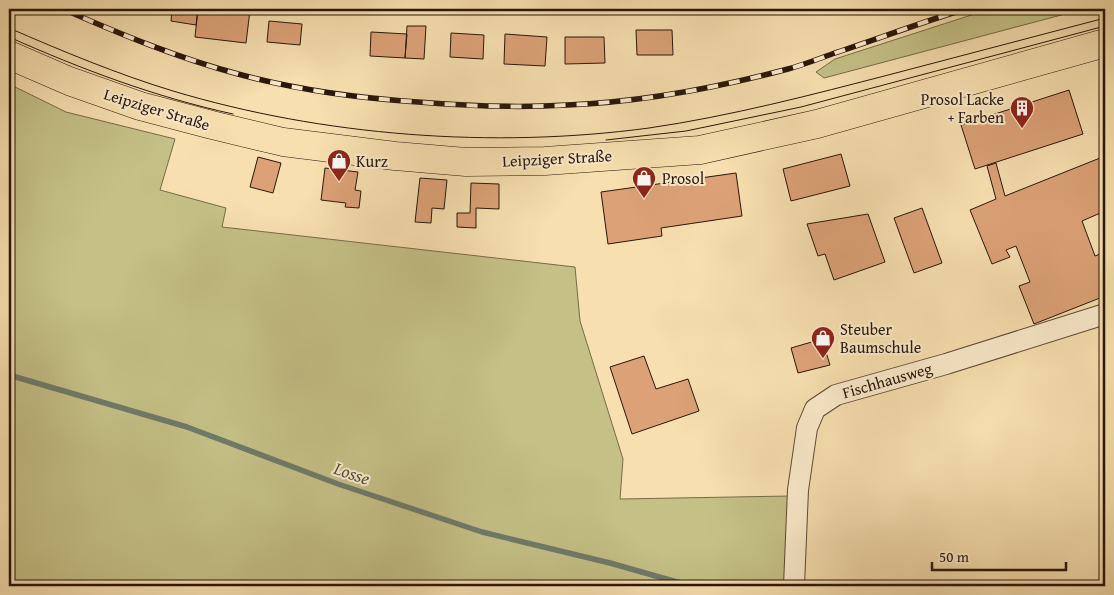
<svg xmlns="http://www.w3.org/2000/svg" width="1114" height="595" font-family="'Gentium Book Plus',serif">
  <rect width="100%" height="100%" fill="#f7dfaf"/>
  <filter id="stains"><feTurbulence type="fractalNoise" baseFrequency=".004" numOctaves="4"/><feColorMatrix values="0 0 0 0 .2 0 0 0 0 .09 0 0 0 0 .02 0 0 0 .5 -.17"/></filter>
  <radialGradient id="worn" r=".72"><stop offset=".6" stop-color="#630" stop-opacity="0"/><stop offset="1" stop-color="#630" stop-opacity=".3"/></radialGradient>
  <path fill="#c4c086" stroke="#766b48" d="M 990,9 L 1084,9 L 824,78 L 816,72 L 835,59 Z
    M 9,84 L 66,112 L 175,139 L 160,190 L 226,208 L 222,227 L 575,267 L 580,321 L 623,459 L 620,499 L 790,496 L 786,586 L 9,586 Z"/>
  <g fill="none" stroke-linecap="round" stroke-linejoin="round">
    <path stroke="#6f7a69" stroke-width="5.5" d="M 9,375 L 187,427 L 338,484 L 482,532 L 610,563 L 691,586"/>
  </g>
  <path fill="#dca177" stroke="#29160a" d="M 172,9 L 198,9 L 196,25 L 171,21 Z
    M 198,9 L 250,10 L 246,43 L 195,37 Z
    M 269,21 L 302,24 L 300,45 L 267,42 Z
    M 407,26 L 426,26 L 424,59 L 405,58 Z
    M 636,30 L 672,30 L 673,55 L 637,55 Z
    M 371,32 L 407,34 L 405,58 L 370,56 Z
    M 451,33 L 484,35 L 483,59 L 450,57 Z
    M 505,34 L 547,37 L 545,66 L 504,64 Z
    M 565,37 L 604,37 L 605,63 L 565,64 Z
    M 1069,90 L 1083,134 L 975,169 L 961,125 Z
    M 841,154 L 850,186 L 791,201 L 783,169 Z
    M 1105,156 L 1105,211 L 1082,221 L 1095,256 L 1105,252 L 1105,296 L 1034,324 L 1019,286 L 1030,282 L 1016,246 L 1006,250 L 1010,257 L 992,264 L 970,210 L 996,199 L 987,166 L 996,163 L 1005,196 Z
    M 258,157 L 281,163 L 273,193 L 250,187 Z
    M 325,168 L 358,172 L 355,190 L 361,191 L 359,208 L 345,207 L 346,203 L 321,200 Z
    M 736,173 L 742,216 L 661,228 L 662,236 L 608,244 L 601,192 Z
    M 420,178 L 447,180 L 444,209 L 432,208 L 431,223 L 415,222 Z
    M 471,183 L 499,184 L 499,209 L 476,208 L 476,228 L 457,227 L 457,213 L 470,213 Z
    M 922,208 L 942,263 L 914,273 L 894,218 Z
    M 868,214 L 885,262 L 834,280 L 825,254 L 818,256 L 807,224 Z
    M 822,339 L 830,365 L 798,373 L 791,348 Z
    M 644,356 L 656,389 L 688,379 L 699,411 L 632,434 L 610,367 Z"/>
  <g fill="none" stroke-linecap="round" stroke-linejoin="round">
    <g stroke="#5c4833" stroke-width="22">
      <path id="street" d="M 794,586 L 798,490 L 807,428 L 815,409 L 836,395 L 946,364 L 1105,314"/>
    </g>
    <g stroke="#29160a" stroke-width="29">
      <path id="primary" d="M 9,55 L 69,81 L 140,106 L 212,125 L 283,142 L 395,156 L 466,162 L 545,161 L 700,150 L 817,124 L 1105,43"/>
    </g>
    <use href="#street" stroke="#faeacb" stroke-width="20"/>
    <use href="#primary" stroke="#f7dfaf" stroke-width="28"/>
    <path stroke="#29160a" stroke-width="1" d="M 9,28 C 62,51 117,74 173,91 C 323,136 493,149 649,128 C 731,116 811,95 892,74 C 963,55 1034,37 1105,18
      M 9,37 C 81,69 155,97 233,114
      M 606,140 L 686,131 L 801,107 L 1105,26"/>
    <g stroke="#29160a" stroke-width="5.5">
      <path id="rail" d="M 63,9 C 120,34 178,58 238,74 C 297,90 357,98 418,102 C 467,106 517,108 567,105 C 641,102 716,88 788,69 C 803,65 818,59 832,54 C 877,39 920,23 965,9"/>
    </g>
    <use href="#rail" stroke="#faeacb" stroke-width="4" stroke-dasharray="11" stroke-linecap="butt"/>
  </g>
  <defs>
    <g id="building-pin" transform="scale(1.25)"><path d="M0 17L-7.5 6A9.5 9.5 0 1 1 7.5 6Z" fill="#8f2418" stroke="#faeacb"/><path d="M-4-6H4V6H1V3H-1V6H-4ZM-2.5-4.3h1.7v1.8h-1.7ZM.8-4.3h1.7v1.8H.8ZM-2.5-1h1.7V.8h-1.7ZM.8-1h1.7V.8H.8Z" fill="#fff"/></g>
    <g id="shop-pin" transform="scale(1.25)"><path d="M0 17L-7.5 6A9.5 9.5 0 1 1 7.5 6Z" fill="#8f2418" stroke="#faeacb"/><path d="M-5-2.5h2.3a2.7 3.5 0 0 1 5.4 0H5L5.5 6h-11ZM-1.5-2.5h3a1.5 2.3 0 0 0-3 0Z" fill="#fff"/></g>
  </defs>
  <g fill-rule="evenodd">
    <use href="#building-pin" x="1022" y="108"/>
    <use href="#shop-pin" x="339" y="161"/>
    <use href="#shop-pin" x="644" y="178"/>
    <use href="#shop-pin" x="823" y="338"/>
  </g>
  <g text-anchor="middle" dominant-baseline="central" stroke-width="4" stroke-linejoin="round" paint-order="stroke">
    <g font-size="16" fill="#29160a" stroke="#faeacb" text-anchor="start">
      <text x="1004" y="99" text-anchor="end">Prosol Lacke<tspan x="1004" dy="18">+ Farben</tspan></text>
      <text x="356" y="161">Kurz</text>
      <text x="662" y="178">Prosol</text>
      <text x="840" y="329">Steuber<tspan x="840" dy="18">Baumschule</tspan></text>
    </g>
    <g font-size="16" fill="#29160a" stroke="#faeacb">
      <text transform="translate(157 109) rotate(17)">Leipziger Straße</text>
      <text transform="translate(557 158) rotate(-3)">Leipziger Straße</text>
      <text transform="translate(887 380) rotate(-16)">Fischhausweg</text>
    </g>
    <g font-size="18" font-style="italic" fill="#525042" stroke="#faeacb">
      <text transform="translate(352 473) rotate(19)">Losse</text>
    </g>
  </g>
  <rect width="1114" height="595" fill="none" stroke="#f7dfaf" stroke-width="30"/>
  <rect x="10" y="10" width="1094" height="575" fill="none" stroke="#29160a" stroke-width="2.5"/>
  <rect x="15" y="15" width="1084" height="565" fill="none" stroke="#29160a"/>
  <path d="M932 562v8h134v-8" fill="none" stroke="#29160a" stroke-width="2.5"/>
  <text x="939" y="562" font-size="15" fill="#29160a" stroke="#faeacb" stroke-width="4" paint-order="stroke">50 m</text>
  <rect width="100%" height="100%" filter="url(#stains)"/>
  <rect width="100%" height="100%" fill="url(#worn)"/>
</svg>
